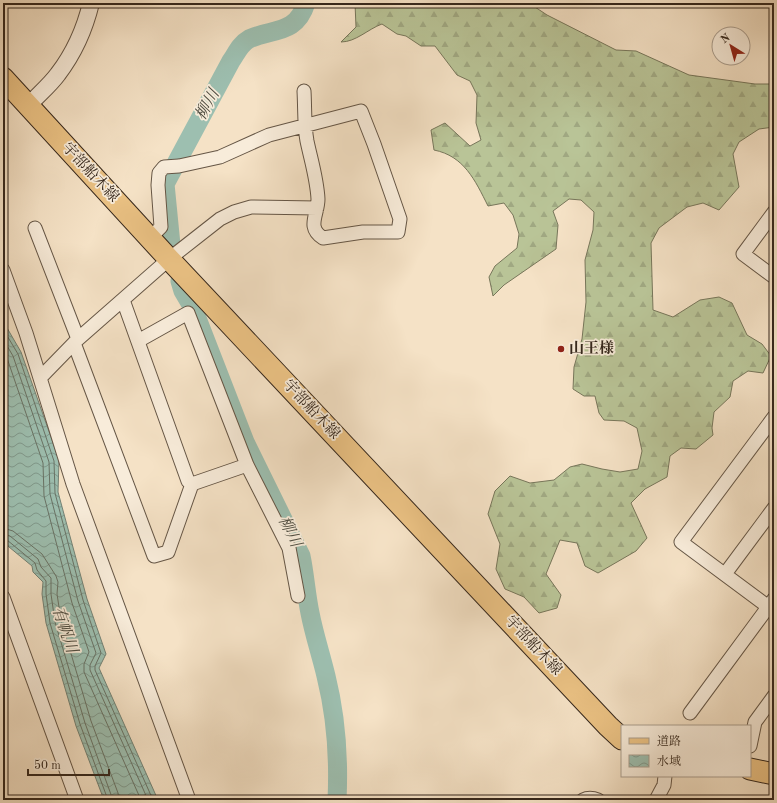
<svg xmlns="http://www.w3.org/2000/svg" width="777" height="803" font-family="'Old Standard TT','Noto Serif JP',serif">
  <defs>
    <pattern id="forest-firs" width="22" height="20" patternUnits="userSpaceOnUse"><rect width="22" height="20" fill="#b9c497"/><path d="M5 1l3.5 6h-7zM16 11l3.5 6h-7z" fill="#a0a882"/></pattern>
    <pattern id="water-waves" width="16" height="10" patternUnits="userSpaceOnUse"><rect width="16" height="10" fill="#9dbfb0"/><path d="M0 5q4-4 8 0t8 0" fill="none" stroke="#819b8e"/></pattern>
  </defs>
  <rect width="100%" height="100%" fill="#f5e2c6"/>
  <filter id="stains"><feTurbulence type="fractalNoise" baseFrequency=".005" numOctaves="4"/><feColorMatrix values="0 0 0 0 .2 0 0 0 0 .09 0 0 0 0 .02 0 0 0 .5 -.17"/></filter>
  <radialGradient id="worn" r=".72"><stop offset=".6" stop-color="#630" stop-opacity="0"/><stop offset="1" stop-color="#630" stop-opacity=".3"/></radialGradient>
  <path fill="url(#forest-firs)" stroke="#77765a" d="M 355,3 L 529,3 L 547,15 L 616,50 L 636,51 L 689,75 L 755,84 L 774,84 L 774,127 L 759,129 L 739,142 L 733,154 L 739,187 L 719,210 L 703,203 L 687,207 L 659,228 L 651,243 L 653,310 L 673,317 L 700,300 L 719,297 L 732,303 L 747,335 L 762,344 L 771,356 L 763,373 L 748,371 L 733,381 L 730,397 L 714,412 L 712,428 L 713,435 L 696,449 L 681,448 L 670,456 L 667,477 L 645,489 L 631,503 L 647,538 L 636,551 L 598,573 L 585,566 L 577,543 L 560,540 L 546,574 L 561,595 L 557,608 L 539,613 L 524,597 L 505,589 L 496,569 L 500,544 L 488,514 L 495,491 L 510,476 L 530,483 L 554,480 L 570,467 L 582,464 L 602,469 L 620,472 L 638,469 L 642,451 L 637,428 L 624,421 L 604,420 L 599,413 L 595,396 L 584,396 L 573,389 L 574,367 L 582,339 L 586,302 L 585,260 L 593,230 L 594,212 L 581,200 L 569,199 L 553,211 L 558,225 L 556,249 L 504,285 L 493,296 L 489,277 L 495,266 L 517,248 L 519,234 L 513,215 L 504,203 L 488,206 C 475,180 464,156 434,150 L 431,130 L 445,123 L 470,146 L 481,140 L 476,123 L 477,95 L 470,81 L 457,75 L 435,46 L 421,46 L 406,36 L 397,34 L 382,24 C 368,29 356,42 341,42 L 356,27 Z"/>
  <path fill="url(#water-waves)" stroke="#738275" d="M 3,321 L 21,352 L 59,460 L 58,492 L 87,599 L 106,654 L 99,668 L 158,800 L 104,800 L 76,726 L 46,623 L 42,594 L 43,582 L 33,572 L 32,566 L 3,542 Z"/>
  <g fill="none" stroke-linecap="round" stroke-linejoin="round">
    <path stroke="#697366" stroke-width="1" d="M 3,329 L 18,354 L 54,461 L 55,493 L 83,600 L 101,653 L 95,666 L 95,670 L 153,800
      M 3,339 L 13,356 L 49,462 L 50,494 L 78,601 L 96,653 L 90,665 L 90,670 L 148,800
      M 3,351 L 7,358 L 43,463 L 44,496 L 72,603 L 89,652 L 84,664 L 84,672 L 141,800
      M 3,528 L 13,531 L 42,554 L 56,576 L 58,582 L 57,594 L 61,620 L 91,721 L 118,793 L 119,800
      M 3,534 L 10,536 L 38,559 L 41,567 L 51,578 L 51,594 L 55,622 L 85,723 L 113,800
      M 3,540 L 7,540 L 35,563 L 37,570 L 46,581 L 46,594 L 50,623 L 80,724 L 108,800"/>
    <path stroke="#9dbfb0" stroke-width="19" d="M 171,245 L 165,184 L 231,61 C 236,54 240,44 249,39 C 273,28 296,35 306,3
      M 180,281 L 183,291 L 193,308 L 245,442 L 301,556 C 305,575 306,594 310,613 C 314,634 321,655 326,676 C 336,716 339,758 337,800"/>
    <g stroke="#655646" stroke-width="15">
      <path id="minor" d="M 774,212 L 743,254 L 774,277
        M 35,228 L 78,339
        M 150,238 L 161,227 L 158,185 L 159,173 L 164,167 L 179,166 L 220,157 L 269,135 L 361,111 L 374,144 L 400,219 L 398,232 L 363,232 L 323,238 C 306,227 318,215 318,199 C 317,179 311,160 307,141 C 304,125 305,107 304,91
        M 3,270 L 26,333 L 73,484 L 189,800
        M 123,300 L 188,481 L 192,484 L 247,465
        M 138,341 L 188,313 L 247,465 L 289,548 L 298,596
        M 74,343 L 154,556 L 168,552 L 192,484
        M 40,378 L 78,339 L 169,259 L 220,219 L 234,212 L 251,207 L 317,208
        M 774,417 L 681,542 L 774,611
        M 725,574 L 774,508
        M 3,597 L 77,800
        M 690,713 L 774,599
        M 750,746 L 755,722 L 774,696
        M 583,800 C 587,798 593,798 598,800
        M 656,800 L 664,785 L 665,776"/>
    </g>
    <g stroke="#655646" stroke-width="18">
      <path id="tertiary" d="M 28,106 C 38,95 50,85 58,74 C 74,53 85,28 91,3"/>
    </g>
    <g stroke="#35271c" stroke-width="23">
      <path id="primary" d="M 3,78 L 169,259 L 608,726 L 622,739
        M 750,769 L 774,774"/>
    </g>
    <use href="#minor" stroke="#f8ecda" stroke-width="13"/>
    <use href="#tertiary" stroke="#f8ecda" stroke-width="16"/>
    <use href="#primary" stroke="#eac183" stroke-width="21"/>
  </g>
  <circle fill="#8f2418" stroke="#f8ecda" stroke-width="1.5" cx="561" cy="349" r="4"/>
  <g text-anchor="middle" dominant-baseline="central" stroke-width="3.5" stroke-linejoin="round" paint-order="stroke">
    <g font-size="15" fill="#35271c" stroke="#f8ecda">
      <text transform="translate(90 173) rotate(47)">宇部船木線</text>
      <text transform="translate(311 410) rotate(47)">宇部船木線</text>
      <text transform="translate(533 646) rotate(47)">宇部船木線</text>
    </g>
    <g font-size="15" font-weight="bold" fill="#35271c" stroke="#f8ecda" text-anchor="start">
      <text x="569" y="349">山王様</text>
    </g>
    <g font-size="16" font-style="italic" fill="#4f4d41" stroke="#f8ecda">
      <text transform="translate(208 105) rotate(-61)">柳川</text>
      <text transform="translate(289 532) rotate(64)">柳川</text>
      <text transform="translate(64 630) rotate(71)">有帆川</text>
    </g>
  </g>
  <rect width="777" height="803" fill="none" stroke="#f5e2c6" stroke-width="16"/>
  <rect x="4" y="4" width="769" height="795" fill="none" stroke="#35271c" stroke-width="2"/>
  <rect x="8" y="8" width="761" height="787" fill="none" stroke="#35271c"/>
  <rect x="621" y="725" width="130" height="52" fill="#f8ecda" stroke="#aa9d8e"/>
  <rect x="629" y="738" width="20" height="6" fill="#eac183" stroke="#aa9d8e"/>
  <text x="657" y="745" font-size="12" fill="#35271c">道路</text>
  <rect x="629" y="755" width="20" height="12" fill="url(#water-waves)" stroke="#aa9d8e"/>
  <text x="657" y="765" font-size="12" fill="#35271c">水域</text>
  <g transform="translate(731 46) rotate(323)"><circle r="19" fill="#f8ecda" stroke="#aa9d8e"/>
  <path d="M0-3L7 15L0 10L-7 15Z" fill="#8f2418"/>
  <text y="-6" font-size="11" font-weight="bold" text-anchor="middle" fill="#35271c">N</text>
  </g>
  <path d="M28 769v6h81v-6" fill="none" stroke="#35271c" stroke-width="2"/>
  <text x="34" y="769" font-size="12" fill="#35271c" stroke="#f8ecda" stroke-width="3" paint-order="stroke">50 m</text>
  <rect width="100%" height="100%" filter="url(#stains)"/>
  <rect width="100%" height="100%" fill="url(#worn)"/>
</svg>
